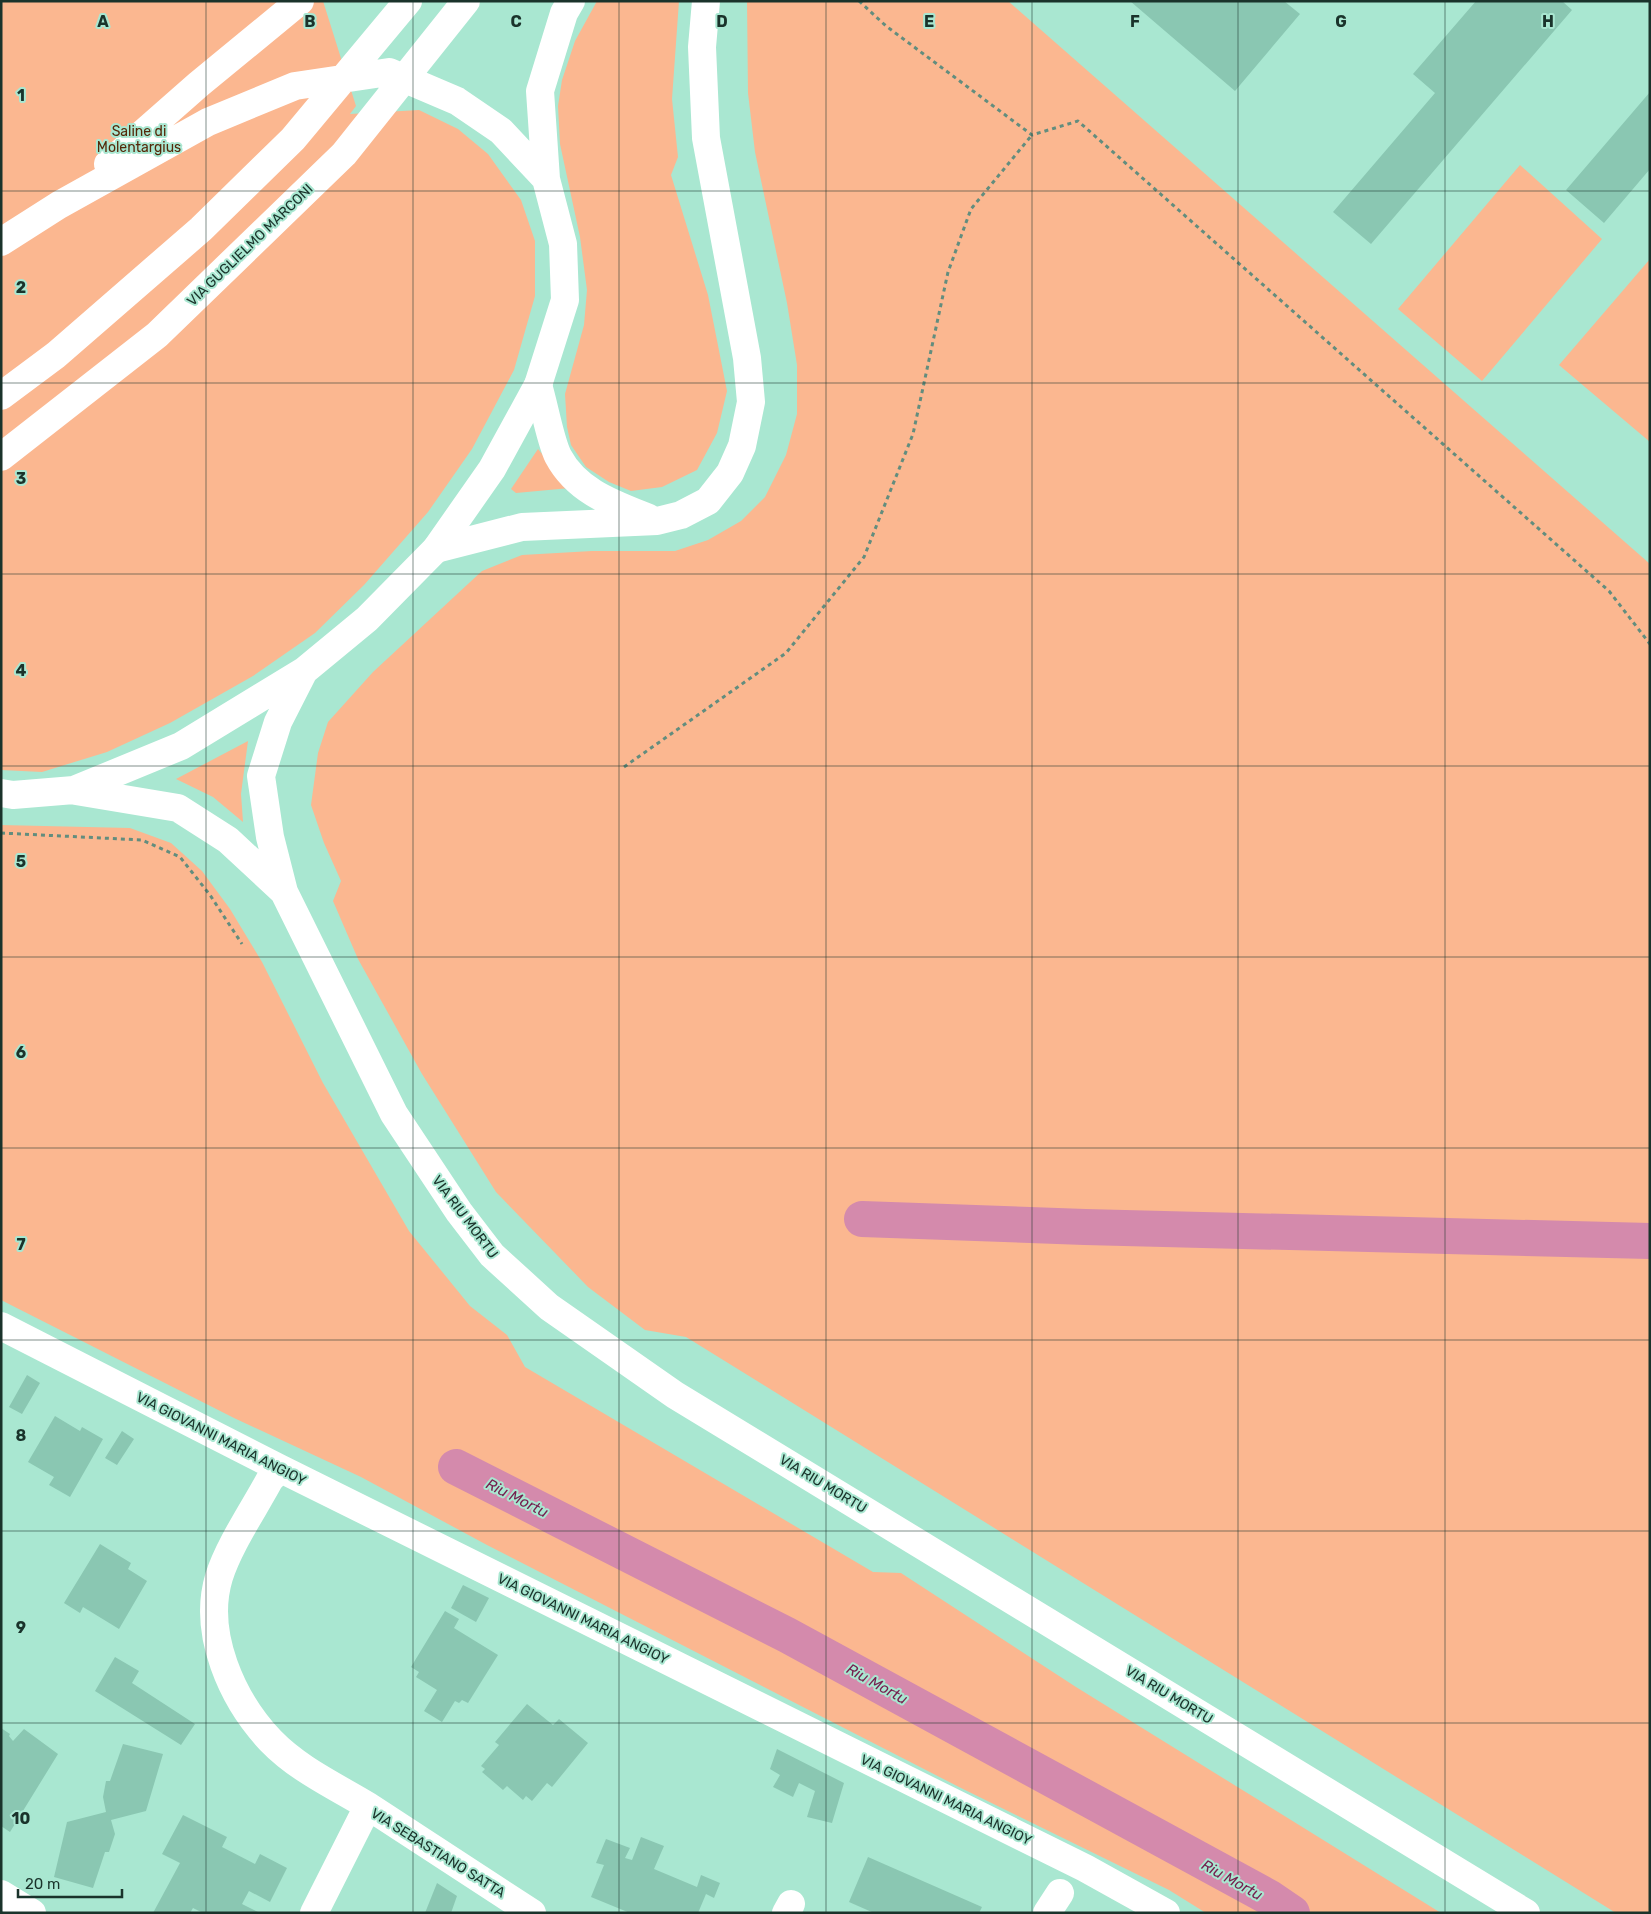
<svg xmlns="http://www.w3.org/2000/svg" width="1651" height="1914" font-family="Rubik,sans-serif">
  <rect width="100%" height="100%" fill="#a9e7d1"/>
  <path fill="#fbb790" d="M 1,1 L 323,1 L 356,106 L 350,114 L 419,110 L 458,129 L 488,154 L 521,200 L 535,241 L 535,296 L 514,370 L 472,449 L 428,512 L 364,585 L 315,633 L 253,676 L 170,723 L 107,752 L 42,772 L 1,770 Z
    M 597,1 L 679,1 L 672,99 L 678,157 L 671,175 L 708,295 L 727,391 L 717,433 L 697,470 L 662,487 L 631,491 L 609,482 L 586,467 L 571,445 L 567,427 L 565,394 L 584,325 L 587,290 L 580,237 L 560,144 L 558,106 L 562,80 L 575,41 Z
    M 747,1 L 1008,1 L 1650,564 L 1650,1913 L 1616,1913 L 686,1337 L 645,1330 L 588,1287 L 496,1192 L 422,1074 L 358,959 L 333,901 L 341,881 L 324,843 L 311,805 L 318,753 L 328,722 L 373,672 L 482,571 L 522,555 L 592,551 L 675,551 L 708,540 L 741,521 L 765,497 L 786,455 L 797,414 L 797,365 L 787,303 L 755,152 L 748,93 Z
    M 1520,165 L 1602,239 L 1482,381 L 1398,309 Z
    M 1650,259 L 1650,442 L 1559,365 Z
    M 538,449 L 570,488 L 516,493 L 511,489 Z
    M 248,741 L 241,794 L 243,822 L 213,797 L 176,779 Z
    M 1,825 L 130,828 L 171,843 L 202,871 L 230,909 L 262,962 L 323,1083 L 409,1231 L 470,1306 L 507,1335 L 525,1367 L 873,1572 L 901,1573 L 1076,1687 L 1441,1913 L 1206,1913 L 1169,1890 L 961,1788 L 487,1545 L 361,1477 L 234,1418 L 1,1300 Z"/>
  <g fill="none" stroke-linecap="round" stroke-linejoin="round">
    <path stroke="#d48aac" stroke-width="36" d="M 862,1219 L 1085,1227 L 1650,1241
      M 456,1467 L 787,1635 L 1270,1898 L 1292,1913"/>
  </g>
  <path fill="#8ac7b2" d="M 1130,1 L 1284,1 L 1300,14 L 1235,91 Z
    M 1476,1 L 1562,1 L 1572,10 L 1371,244 L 1333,212 L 1435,93 L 1413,74 Z
    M 1650,92 L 1650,169 L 1604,223 L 1566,190 Z
    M 27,1375 L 40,1383 L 22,1414 L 9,1407 Z
    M 55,1416 L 80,1431 L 82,1427 L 103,1439 L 70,1497 L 49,1485 L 54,1477 L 28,1462 Z
    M 122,1431 L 134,1439 L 117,1465 L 105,1458 Z
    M 100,1544 L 131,1563 L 128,1569 L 147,1581 L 119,1629 L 83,1607 L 80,1613 L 64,1603 Z
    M 463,1585 L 489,1598 L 476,1622 L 451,1608 Z
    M 445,1611 L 459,1619 L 454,1628 L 498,1655 L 468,1703 L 462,1700 L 459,1703 L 455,1701 L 442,1722 L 424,1711 L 437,1690 L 416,1677 L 419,1672 L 411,1667 Z
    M 115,1657 L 139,1671 L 132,1683 L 195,1724 L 181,1745 L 95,1691 Z
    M 527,1704 L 553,1725 L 559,1719 L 588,1743 L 552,1787 L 547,1783 L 532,1801 L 526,1796 L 523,1800 L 507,1786 L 503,1790 L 482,1772 L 485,1769 L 481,1766 L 499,1745 L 495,1742 Z
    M 1,1728 L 10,1734 L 9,1736 L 13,1741 L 24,1729 L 58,1754 L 10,1832 L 1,1826 Z
    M 123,1744 L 163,1754 L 146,1811 L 111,1820 L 115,1834 L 109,1852 L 105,1852 L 93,1888 L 54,1877 L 67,1822 L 106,1812 L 103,1797 L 106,1781 L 110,1781 Z
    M 777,1749 L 844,1783 L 832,1823 L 807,1817 L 815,1791 L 799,1783 L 793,1797 L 773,1787 L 780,1775 L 770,1769 Z
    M 183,1815 L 227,1837 L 222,1847 L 255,1864 L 260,1854 L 287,1868 L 270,1902 L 249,1891 L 242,1904 L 260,1913 L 203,1913 L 193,1908 L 190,1913 L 153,1913 L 180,1863 L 162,1854 Z
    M 641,1837 L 664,1846 L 654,1869 L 697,1887 L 701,1875 L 720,1883 L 714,1898 L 706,1894 L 698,1913 L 630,1913 L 591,1897 L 604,1865 L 596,1863 L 606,1839 L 630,1848 L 625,1858 L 632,1860 Z
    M 868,1857 L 982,1907 L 979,1913 L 874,1913 L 849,1902 Z
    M 437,1883 L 457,1896 L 451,1913 L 425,1913 Z"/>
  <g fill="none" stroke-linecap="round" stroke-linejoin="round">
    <path stroke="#628d7e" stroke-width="3" stroke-dasharray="4 4" stroke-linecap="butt" d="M 859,1 L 886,26 L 1032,135 L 1078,121 L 1609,591 L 1650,644
      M 624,767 L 786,653 L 864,557 L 913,434 L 948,272 L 971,209 L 1032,135
      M 1,833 L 142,840 L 180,857 L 210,895 L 242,944"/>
    <path stroke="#fff" stroke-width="28" d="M 538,385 C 544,404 550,440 558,456 C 577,492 614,504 649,518
      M 436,549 L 522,527 L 657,521 L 681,515 L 708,501 L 730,473 L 742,446 L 751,402 L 747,358 L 706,138 L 702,47 L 706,1
      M 1,1326 L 279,1468 L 1085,1868 L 1166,1913
      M 280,1469 L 270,1479 C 254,1509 229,1545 219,1577 C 202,1633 232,1700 271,1741 C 298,1769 335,1786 368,1806
      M 1,1894 L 32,1913
      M 314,1913 L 368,1806 L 532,1913
      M 786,1913 L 791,1904
      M 1047,1913 L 1060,1893"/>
    <path stroke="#fff" stroke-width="28" d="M 108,164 L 199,84 L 300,1
      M 1,242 L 59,205 L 208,122 L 295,86 L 389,72 L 457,101 L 501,131 L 546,179
      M 1,396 L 56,355 L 201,229 L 293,139 L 408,1
      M 1,457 L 157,335 L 344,154 L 466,1
      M 304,671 L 278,722 L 261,776 L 270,837 L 284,892 L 394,1114 L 459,1212 L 492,1255 L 549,1307 L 675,1395 L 1526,1913
      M 76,791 L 178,808 L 228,840 L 284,892
      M 1,793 L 13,795 L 74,790 L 181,746 L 304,671 L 367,619 L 436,549 L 492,469 L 538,385 L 565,300 L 563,244 L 546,179 L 540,91 L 564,13 L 571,1"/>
  </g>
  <path fill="none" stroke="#1a332b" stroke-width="1" stroke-opacity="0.55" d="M 206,1 L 206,1913M 413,1 L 413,1913M 619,1 L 619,1913M 826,1 L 826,1913M 1032,1 L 1032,1913M 1238,1 L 1238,1913M 1445,1 L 1445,1913M 1,191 L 1650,191M 1,383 L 1650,383M 1,574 L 1650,574M 1,766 L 1650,766M 1,957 L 1650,957M 1,1148 L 1650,1148M 1,1340 L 1650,1340M 1,1531 L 1650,1531M 1,1723 L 1650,1723"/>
  <g text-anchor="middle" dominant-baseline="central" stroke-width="4" stroke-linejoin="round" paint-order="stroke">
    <g font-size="14" fill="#552809" stroke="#a9e7d1">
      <text x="139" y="131">Saline di<tspan x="139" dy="16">Molentargius</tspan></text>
    </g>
    <g font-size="14" fill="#1a332b" stroke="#a9e7d1">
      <text transform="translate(250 245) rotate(-44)">VIA GUGLIELMO MARCONI</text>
      <text transform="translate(465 1217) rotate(53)">VIA RIU MORTU</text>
      <text transform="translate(221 1439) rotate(27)">VIA GIOVANNI MARIA ANGIOY</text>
      <text transform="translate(823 1484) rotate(31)">VIA RIU MORTU</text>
      <text transform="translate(583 1619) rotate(26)">VIA GIOVANNI MARIA ANGIOY</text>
      <text transform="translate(1169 1695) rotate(31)">VIA RIU MORTU</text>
      <text transform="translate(946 1800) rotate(26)">VIA GIOVANNI MARIA ANGIOY</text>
      <text transform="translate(438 1853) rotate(32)">VIA SEBASTIANO SATTA</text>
    </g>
    <g font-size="15" font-style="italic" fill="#76204f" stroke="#a9e7d1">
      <text transform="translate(517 1498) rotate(27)">Riu Mortu</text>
      <text transform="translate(877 1684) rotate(29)">Riu Mortu</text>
      <text transform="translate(1232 1880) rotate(29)">Riu Mortu</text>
    </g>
  </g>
  <g font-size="16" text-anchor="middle" font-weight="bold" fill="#1a332b" stroke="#a9e7d1" stroke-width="4" stroke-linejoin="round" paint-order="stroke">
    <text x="103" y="27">A</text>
    <text x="310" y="27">B</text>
    <text x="516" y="27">C</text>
    <text x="722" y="27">D</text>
    <text x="929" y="27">E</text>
    <text x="1135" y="27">F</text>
    <text x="1341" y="27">G</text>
    <text x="1548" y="27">H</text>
    <text x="21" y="101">1</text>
    <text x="21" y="293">2</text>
    <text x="21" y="484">3</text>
    <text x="21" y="676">4</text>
    <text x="21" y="867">5</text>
    <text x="21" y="1058">6</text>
    <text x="21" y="1250">7</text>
    <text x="21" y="1441">8</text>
    <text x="21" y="1633">9</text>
    <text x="21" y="1824">10</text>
  </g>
  <rect width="1651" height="1914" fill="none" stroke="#1a332b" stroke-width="5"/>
  <path d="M18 1889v8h104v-8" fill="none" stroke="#1a332b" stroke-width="2.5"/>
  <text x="25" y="1889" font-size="15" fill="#1a332b" stroke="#a9e7d1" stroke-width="4" paint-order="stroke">20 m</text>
</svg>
